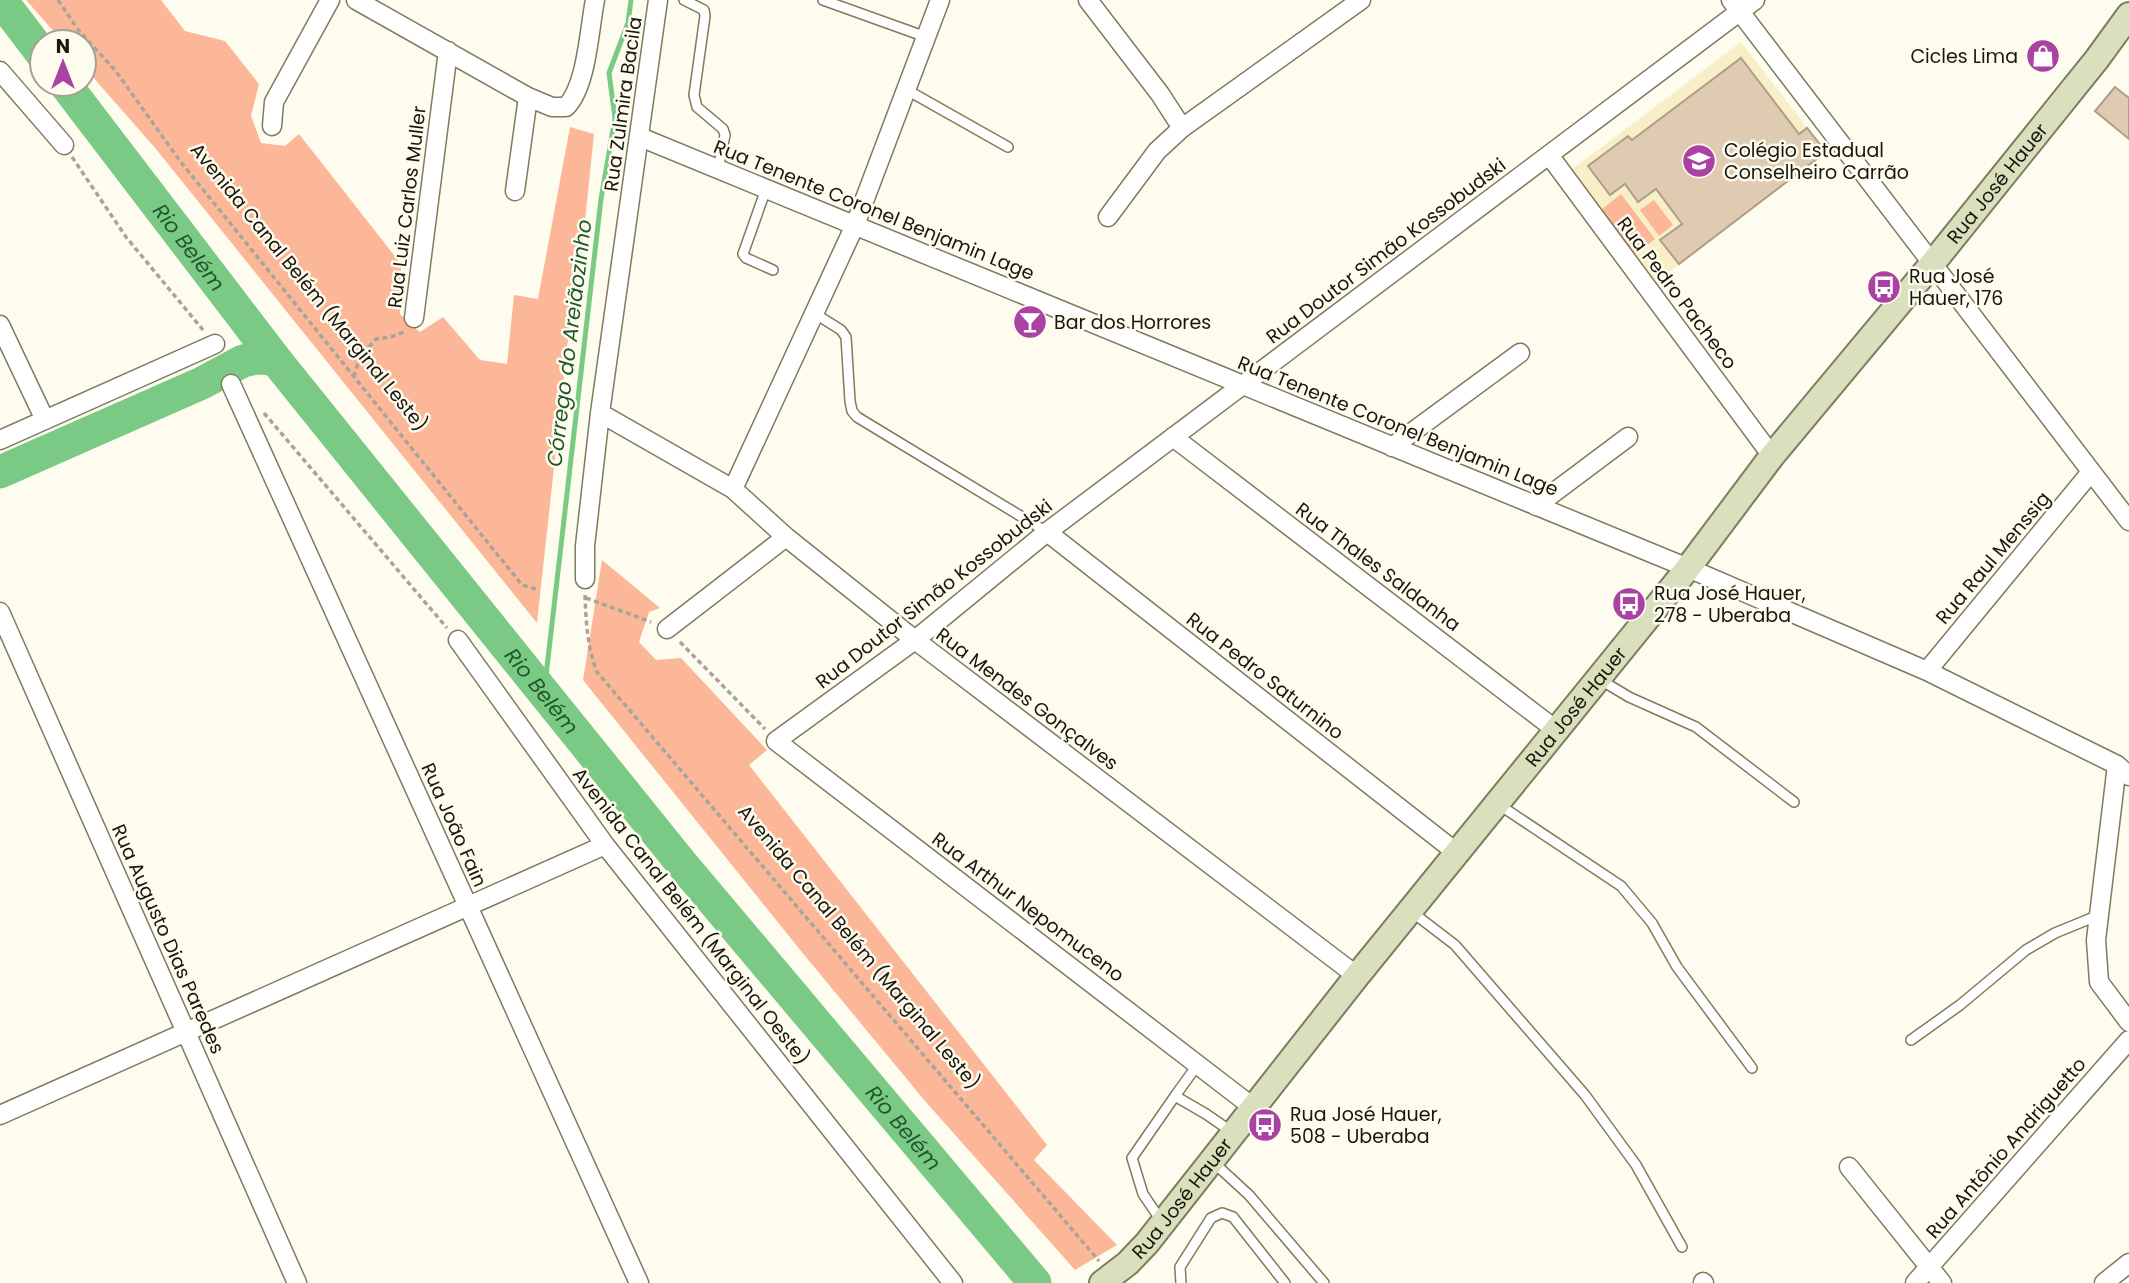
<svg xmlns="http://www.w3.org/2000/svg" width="2129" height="1283" font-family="Poppins,sans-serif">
  <rect width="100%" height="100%" fill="#fefcef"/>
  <path fill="#f8efc9" d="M 1741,42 L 1826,152 L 1656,282 L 1571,170 Z"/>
  <path fill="#fbb797" d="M 26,0 L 161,0 L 185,31 L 225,41 L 259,84 L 251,116 L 261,143 L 285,146 L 299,134 L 401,264 L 400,314 L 420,332 L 443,317 L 480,360 L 507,364 L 514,295 L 538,299 L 570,127 L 594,134 L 583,240 L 571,312 L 537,623 L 156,149 L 84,67 L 84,42 L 63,42 Z
    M 1621,194 L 1655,239 L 1635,254 L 1601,210 Z
    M 1654,200 L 1673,225 L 1659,236 L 1640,210 Z
    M 602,560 L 660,608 L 649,612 L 639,642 L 656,660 L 681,658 L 767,750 L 749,765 L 1047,1145 L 1034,1160 L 1117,1245 L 1075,1270 L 925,1101 L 801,951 L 583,680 Z"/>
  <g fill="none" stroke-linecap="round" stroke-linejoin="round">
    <path stroke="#7aca85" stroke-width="5" d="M 544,693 L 601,199 L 615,118 L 609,73 L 628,23 L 631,0"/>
    <g stroke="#7aca85" stroke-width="33">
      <path d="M 1,0 L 42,54"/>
      <path id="s1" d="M 65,84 L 275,359 L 544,693 L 682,864 L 1035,1283"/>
      <path d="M 0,472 L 202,383 L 243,361 L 256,358 L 275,359"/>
    </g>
  </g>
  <path fill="#dfcab2" stroke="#b09d85" stroke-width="2" d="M 1741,58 L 1799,134 L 1807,128 L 1826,152 L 1679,264 L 1660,240 L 1682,224 L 1656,189 L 1638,202 L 1625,184 L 1610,195 L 1588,166 L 1628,136 L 1632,140 Z
    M 2115,87 L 2129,98 L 2129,139 L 2095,111 Z"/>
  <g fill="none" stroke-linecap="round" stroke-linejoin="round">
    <g stroke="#807a5f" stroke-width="12">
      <path id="service" d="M 684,0 L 704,10 L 705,16 L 694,95 L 697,107 L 723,129 L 725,135 L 718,169
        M 823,0 L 926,37
        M 907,90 L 1008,147
        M 766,189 L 743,254 L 746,258 L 773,270
        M 814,313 L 841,330 L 846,337 L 850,401 L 852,411 L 857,417 L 1047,532
        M 1599,679 L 1629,697 L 1696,727 L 1794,802
        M 1498,804 L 1621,886 L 1652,923 L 1677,967 L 1752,1068
        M 1412,912 L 1455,945 L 1585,1095 L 1636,1165 L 1682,1247
        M 1911,1040 L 1960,1005 L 2026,950 L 2055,933 L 2099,915
        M 1175,1096 L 1198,1064
        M 1212,1161 L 1249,1195 L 1324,1283
        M 1162,1222 L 1143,1194 L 1132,1158 L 1175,1096 L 1206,1114 L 1232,1132
        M 1181,1283 L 1180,1267 L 1211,1218 L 1222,1213 L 1233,1217 L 1285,1283"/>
    </g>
    <g stroke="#807a5f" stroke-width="21">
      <path id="minor" d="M 356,0 L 528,97 L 552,107 L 566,107 C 587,86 589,30 595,0
        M 1088,0 L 1160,94 L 1182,128
        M 1731,0 L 2129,521
        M 0,71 L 64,145
        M 272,126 L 274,102 L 330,0
        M 640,137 L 1688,568 L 1927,671 L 2117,765 L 2129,776
        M 1549,155 L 1772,456
        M 515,191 L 528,97
        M 1108,217 L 1157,151 L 1182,128 L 1361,0
        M 414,318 L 448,51
        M 0,325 L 45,420
        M 231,384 L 639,1283
        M 600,413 L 733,489 L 786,537 L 915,640 L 1357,976
        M 1173,437 L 1556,730
        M 0,440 L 215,344
        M 1392,447 L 1520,353
        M 733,489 L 855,225 L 940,0
        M 1536,506 L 1628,437
        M 1047,532 L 1457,853
        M 585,579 L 585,546 L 600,413 L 658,0
        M 0,612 L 297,1283
        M 667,629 L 786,537
        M 458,640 L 605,845 L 953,1283
        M 1927,671 L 2091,472
        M 2117,765 L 2096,940 L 2099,982 L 2129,1022
        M 1254,1108 L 776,741 L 915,640 L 1047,532 L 1755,0
        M 0,1115 L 605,845
        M 1849,1167 L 1942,1283
        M 1703,1282 L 1704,1283
        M 1915,1283 L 2129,1040
        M 2104,1283 L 2129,1263"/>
    </g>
    <g stroke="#807a5f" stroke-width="28">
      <g id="secondary">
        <path id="s2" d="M 1102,1283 L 1128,1263 L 1147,1243 L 1357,976 L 1688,568 L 1772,456 L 1932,264 L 2097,59 L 2129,15"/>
      </g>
    </g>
    <path stroke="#a7a599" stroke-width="3.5" stroke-dasharray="5 3.5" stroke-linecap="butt" d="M 58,0 L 79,31 L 115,70 L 180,161 L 522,585 L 536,589
      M 72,157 L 126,237 L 203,330
      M 354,377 C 357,361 365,351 376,339 L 391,337 L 406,331
      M 264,413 L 447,628
      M 585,595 C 586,622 587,646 597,672 L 1099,1261
      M 586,598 L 651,622
      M 680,642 L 765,729"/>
    <use href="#service" stroke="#fff" stroke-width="9"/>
    <use href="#minor" stroke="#fff" stroke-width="18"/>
    <use href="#secondary" stroke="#d8e0bd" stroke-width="24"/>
  </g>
  <defs>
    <g id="shop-disc" transform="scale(1.75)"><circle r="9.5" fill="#aa42a4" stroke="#fefcef"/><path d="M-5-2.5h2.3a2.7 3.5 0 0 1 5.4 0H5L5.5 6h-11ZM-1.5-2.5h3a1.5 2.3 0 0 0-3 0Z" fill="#fff"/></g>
    <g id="school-disc" transform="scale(1.75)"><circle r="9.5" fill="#aa42a4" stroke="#fefcef"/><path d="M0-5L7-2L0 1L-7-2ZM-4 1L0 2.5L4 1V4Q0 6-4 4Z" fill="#fff"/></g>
    <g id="bus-disc" transform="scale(1.75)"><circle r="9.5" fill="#aa42a4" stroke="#fefcef"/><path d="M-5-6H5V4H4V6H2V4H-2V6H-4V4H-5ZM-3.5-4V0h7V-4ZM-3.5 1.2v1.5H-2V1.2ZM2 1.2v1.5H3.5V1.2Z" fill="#fff"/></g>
    <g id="bar-disc" transform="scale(1.75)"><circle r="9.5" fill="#aa42a4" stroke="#fefcef"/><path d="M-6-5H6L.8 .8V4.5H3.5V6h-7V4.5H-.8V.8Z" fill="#fff"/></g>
  </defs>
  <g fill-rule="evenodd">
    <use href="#shop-disc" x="2043" y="56"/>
    <use href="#school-disc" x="1699" y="161"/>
    <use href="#bus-disc" x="1884" y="287"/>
    <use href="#bar-disc" x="1030" y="322"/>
    <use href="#bus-disc" x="1629" y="604"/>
    <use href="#bus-disc" x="1265" y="1125"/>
  </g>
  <g text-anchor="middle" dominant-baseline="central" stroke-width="5" stroke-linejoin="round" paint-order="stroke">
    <g font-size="19" fill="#19170c" stroke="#fefcef" text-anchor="start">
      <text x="2018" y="56" text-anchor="end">Cicles Lima</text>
      <text x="1724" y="150">Colégio Estadual<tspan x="1724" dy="22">Conselheiro Carrão</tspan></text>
      <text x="1909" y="276">Rua José<tspan x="1909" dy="22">Hauer, 176</tspan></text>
      <text x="1054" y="322">Bar dos Horrores</text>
      <text x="1654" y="593">Rua José Hauer,<tspan x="1654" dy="22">278 - Uberaba</tspan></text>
      <text x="1290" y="1114">Rua José Hauer,<tspan x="1290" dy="22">508 - Uberaba</tspan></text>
    </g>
    <g font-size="19" fill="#19170c" stroke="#fefcef">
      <text transform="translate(623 104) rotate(-82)">Rua Zulmira Bacila</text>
      <text stroke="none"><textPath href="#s2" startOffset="1419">Rua José Hauer</textPath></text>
      <text transform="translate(407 207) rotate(-83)">Rua Luiz Carlos Muller</text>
      <text transform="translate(874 210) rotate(22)">Rua Tenente Coronel Benjamin Lage</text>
      <text transform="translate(1386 251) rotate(-37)">Rua Doutor Simão Kossobudski</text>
      <text transform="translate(309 287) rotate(51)">Avenida Canal Belém (Marginal Leste)</text>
      <text transform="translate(1677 293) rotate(53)">Rua Pedro Pacheco</text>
      <text transform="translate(1398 426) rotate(22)">Rua Tenente Coronel Benjamin Lage</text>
      <text transform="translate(1993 558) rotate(-50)">Rua Raul Menssig</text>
      <text transform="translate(1378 567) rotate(37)">Rua Thales Saldanha</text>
      <text transform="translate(934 594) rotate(-38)">Rua Doutor Simão Kossobudski</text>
      <text transform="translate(1265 676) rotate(38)">Rua Pedro Saturnino</text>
      <text transform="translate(1027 699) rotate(37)">Rua Mendes Gonçalves</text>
      <text stroke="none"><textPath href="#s2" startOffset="747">Rua José Hauer</textPath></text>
      <text transform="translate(454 825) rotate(66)">Rua João Fain</text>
      <text transform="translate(1028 907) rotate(37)">Rua Arthur Nepomuceno</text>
      <text transform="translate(691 916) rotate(52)">Avenida Canal Belém (Marginal Oeste)</text>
      <text transform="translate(168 939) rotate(66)">Rua Augusto Dias Paredes</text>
      <text transform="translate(859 947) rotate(50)">Avenida Canal Belém (Marginal Leste)</text>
      <text transform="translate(2006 1148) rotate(-49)">Rua Antônio Andriguetto</text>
      <text stroke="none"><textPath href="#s2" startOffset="117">Rua José Hauer</textPath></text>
    </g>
    <g font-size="21" font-style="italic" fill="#20582b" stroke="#fefcef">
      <text stroke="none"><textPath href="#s1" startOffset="205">Rio Belém</textPath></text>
      <text transform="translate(569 343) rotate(-83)">Córrego do Areiãozinho</text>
      <text stroke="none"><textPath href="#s1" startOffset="772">Rio Belém</textPath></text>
      <text stroke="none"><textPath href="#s1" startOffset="1339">Rio Belém</textPath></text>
    </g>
  </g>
  <g transform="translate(63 63)"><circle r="33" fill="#fefcef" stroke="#a2a094" stroke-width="2"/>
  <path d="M0-5L12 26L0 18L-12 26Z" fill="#aa42a4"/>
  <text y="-10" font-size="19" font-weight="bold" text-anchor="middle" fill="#19170c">N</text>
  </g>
</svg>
